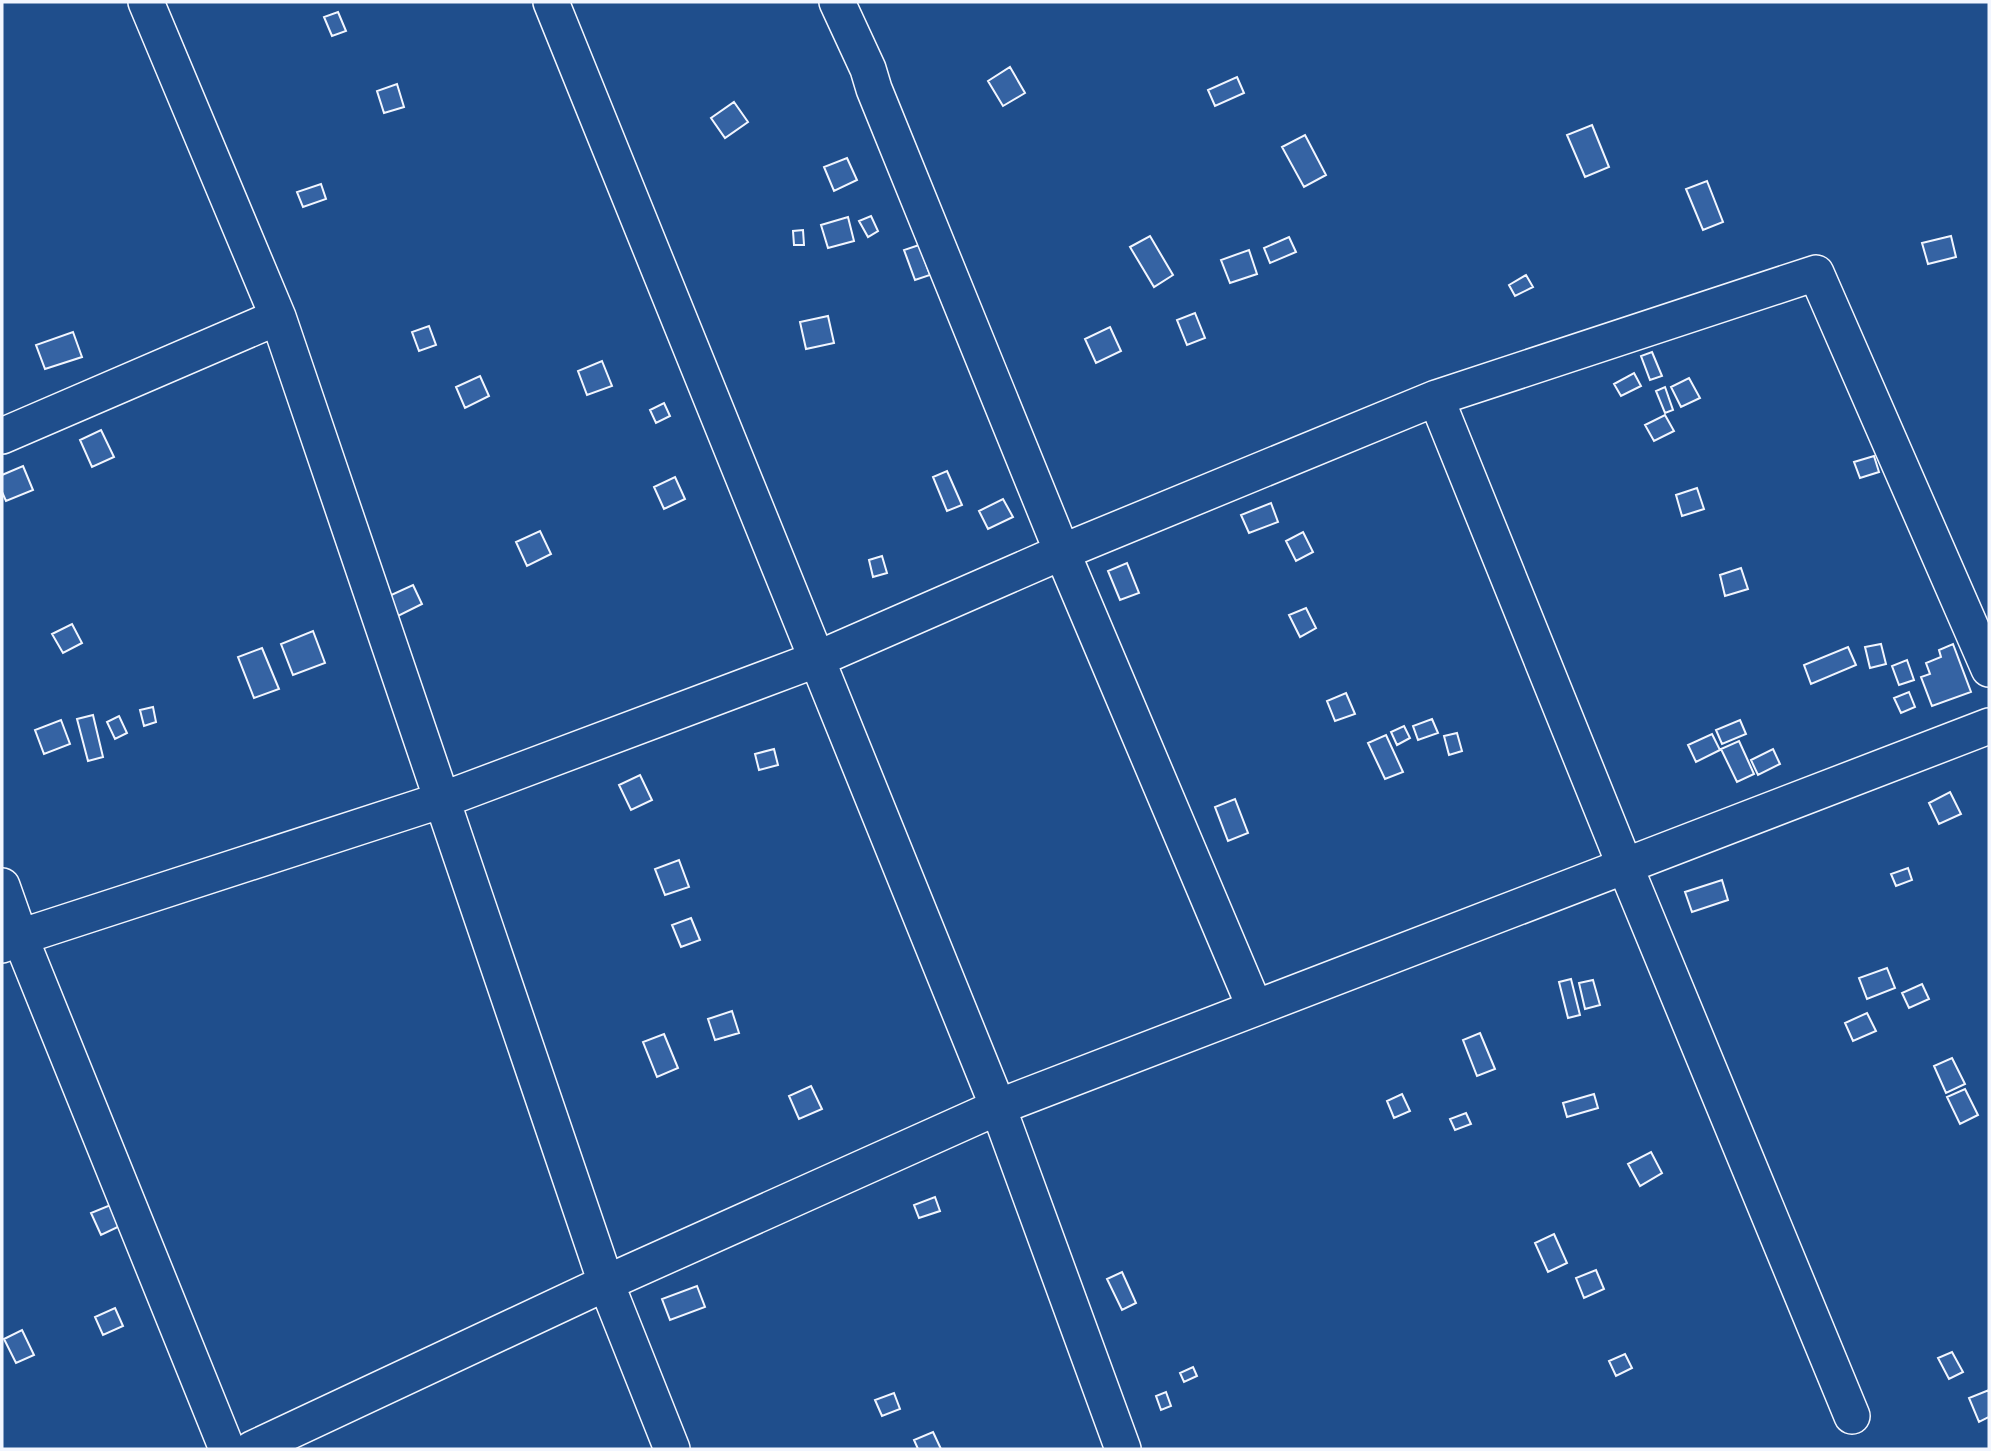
<svg xmlns="http://www.w3.org/2000/svg" width="1991" height="1451" font-family="Manrope,sans-serif">
  <rect width="100%" height="100%" fill="#1f4e8c"/>
  <path fill="#3563a3" stroke="#f2f6ff" stroke-width="2" d="M 338,12 L 346,31 L 332,36 L 324,17 Z
    M 1010,67 L 1025,93 L 1003,106 L 988,81 Z
    M 1237,77 L 1244,93 L 1215,106 L 1208,90 Z
    M 397,84 L 404,107 L 384,113 L 377,91 Z
    M 734,102 L 748,122 L 725,138 L 711,118 Z
    M 1592,125 L 1609,167 L 1585,177 L 1567,135 Z
    M 1305,135 L 1326,175 L 1304,187 L 1282,147 Z
    M 847,158 L 857,180 L 834,191 L 824,167 Z
    M 1707,181 L 1723,222 L 1703,230 L 1686,189 Z
    M 321,184 L 326,199 L 303,207 L 297,192 Z
    M 871,216 L 878,231 L 868,237 L 859,221 Z
    M 848,217 L 854,241 L 828,248 L 821,225 Z
    M 803,230 L 804,245 L 794,245 L 793,231 Z
    M 1150,236 L 1173,275 L 1154,287 L 1130,247 Z
    M 1951,236 L 1956,257 L 1928,264 L 1922,243 Z
    M 1289,237 L 1296,252 L 1270,263 L 1264,248 Z
    M 919,245 L 930,275 L 915,280 L 904,250 Z
    M 1249,250 L 1257,274 L 1230,283 L 1221,260 Z
    M 1526,275 L 1533,287 L 1515,296 L 1509,285 Z
    M 1195,313 L 1205,338 L 1187,345 L 1177,320 Z
    M 828,316 L 834,343 L 806,349 L 800,322 Z
    M 429,326 L 436,345 L 419,351 L 412,332 Z
    M 1110,327 L 1121,351 L 1096,363 L 1085,339 Z
    M 73,332 L 82,357 L 45,369 L 36,345 Z
    M 1652,352 L 1662,376 L 1650,380 L 1641,356 Z
    M 602,361 L 612,386 L 587,395 L 578,371 Z
    M 1634,373 L 1641,386 L 1621,396 L 1614,384 Z
    M 480,376 L 489,396 L 465,408 L 456,387 Z
    M 1689,378 L 1700,398 L 1681,407 L 1671,387 Z
    M 1665,387 L 1673,410 L 1665,413 L 1656,391 Z
    M 664,403 L 670,416 L 656,423 L 650,410 Z
    M 1665,415 L 1674,431 L 1654,441 L 1645,425 Z
    M 101,430 L 114,457 L 92,467 L 80,440 Z
    M 1874,456 L 1879,472 L 1860,478 L 1854,462 Z
    M 23,466 L 33,490 L 6,501 L 2,492 L 2,475 Z
    M 947,471 L 962,505 L 947,511 L 933,477 Z
    M 675,477 L 685,499 L 664,509 L 654,487 Z
    M 1697,488 L 1704,509 L 1682,516 L 1676,495 Z
    M 1003,499 L 1013,517 L 988,529 L 979,511 Z
    M 1271,503 L 1278,522 L 1249,533 L 1241,515 Z
    M 540,531 L 551,554 L 527,566 L 516,542 Z
    M 1303,532 L 1313,552 L 1296,561 L 1286,541 Z
    M 882,556 L 887,573 L 873,577 L 869,560 Z
    M 1127,563 L 1139,593 L 1120,600 L 1108,571 Z
    M 1741,568 L 1748,589 L 1725,596 L 1720,575 Z
    M 413,585 L 422,604 L 398,616 L 389,596 Z
    M 1306,608 L 1316,628 L 1300,637 L 1289,615 Z
    M 72,624 L 82,643 L 63,653 L 52,634 Z
    M 313,631 L 325,663 L 293,675 L 281,644 Z
    M 1881,644 L 1886,664 L 1870,668 L 1865,647 Z
    M 1953,644 L 1971,692 L 1932,706 L 1921,677 L 1930,674 L 1926,663 L 1941,657 L 1939,650 Z
    M 1848,647 L 1856,665 L 1811,684 L 1804,665 Z
    M 262,648 L 279,689 L 254,698 L 238,657 Z
    M 1907,660 L 1914,680 L 1899,685 L 1892,666 Z
    M 1909,692 L 1915,707 L 1901,713 L 1894,698 Z
    M 1346,693 L 1355,714 L 1335,721 L 1327,701 Z
    M 153,707 L 156,722 L 144,726 L 140,710 Z
    M 93,715 L 103,757 L 88,761 L 77,719 Z
    M 119,716 L 127,733 L 115,739 L 107,722 Z
    M 1432,719 L 1438,733 L 1418,740 L 1413,726 Z
    M 61,720 L 70,744 L 44,754 L 35,730 Z
    M 1740,720 L 1746,734 L 1722,744 L 1716,730 Z
    M 1404,726 L 1410,738 L 1397,745 L 1391,732 Z
    M 1457,733 L 1462,751 L 1449,755 L 1444,736 Z
    M 1712,734 L 1720,750 L 1696,762 L 1688,745 Z
    M 1386,735 L 1403,772 L 1385,779 L 1368,743 Z
    M 1739,741 L 1754,774 L 1737,782 L 1721,749 Z
    M 774,749 L 778,765 L 759,770 L 755,754 Z
    M 1773,749 L 1780,764 L 1758,775 L 1751,760 Z
    M 640,775 L 652,800 L 631,810 L 619,785 Z
    M 1950,792 L 1961,814 L 1939,824 L 1929,803 Z
    M 1235,799 L 1248,833 L 1228,841 L 1215,807 Z
    M 679,860 L 689,887 L 665,895 L 655,869 Z
    M 1908,868 L 1912,880 L 1896,886 L 1891,874 Z
    M 1722,880 L 1728,900 L 1692,912 L 1685,892 Z
    M 691,918 L 700,940 L 681,947 L 672,925 Z
    M 1887,968 L 1895,988 L 1867,999 L 1859,978 Z
    M 1571,979 L 1580,1015 L 1568,1018 L 1559,982 Z
    M 1593,980 L 1600,1005 L 1585,1009 L 1579,983 Z
    M 1922,984 L 1929,999 L 1909,1008 L 1902,993 Z
    M 732,1011 L 739,1033 L 715,1040 L 708,1019 Z
    M 1867,1013 L 1876,1031 L 1853,1041 L 1845,1023 Z
    M 1480,1033 L 1495,1069 L 1477,1076 L 1463,1040 Z
    M 664,1034 L 678,1068 L 657,1077 L 643,1042 Z
    M 1952,1058 L 1965,1084 L 1946,1093 L 1934,1066 Z
    M 811,1086 L 822,1109 L 799,1119 L 789,1096 Z
    M 1965,1089 L 1978,1115 L 1960,1124 L 1947,1097 Z
    M 1402,1094 L 1410,1111 L 1394,1118 L 1387,1101 Z
    M 1594,1094 L 1598,1108 L 1567,1117 L 1563,1103 Z
    M 1466,1113 L 1471,1124 L 1455,1130 L 1450,1119 Z
    M 1651,1152 L 1662,1173 L 1640,1186 L 1628,1164 Z
    M 935,1197 L 940,1211 L 919,1218 L 914,1205 Z
    M 113,1204 L 122,1225 L 101,1235 L 91,1213 Z
    M 1554,1234 L 1567,1263 L 1548,1272 L 1535,1243 Z
    M 1596,1270 L 1604,1289 L 1584,1298 L 1576,1278 Z
    M 1122,1272 L 1136,1303 L 1122,1310 L 1107,1279 Z
    M 697,1286 L 705,1307 L 670,1320 L 662,1299 Z
    M 115,1308 L 123,1326 L 103,1335 L 95,1317 Z
    M 22,1330 L 34,1355 L 16,1363 L 4,1339 Z
    M 1952,1352 L 1963,1372 L 1949,1379 L 1938,1358 Z
    M 1625,1354 L 1632,1368 L 1616,1376 L 1609,1361 Z
    M 1193,1367 L 1197,1376 L 1184,1382 L 1180,1373 Z
    M 1989,1390 L 1989,1417 L 1979,1422 L 1969,1398 Z
    M 1166,1392 L 1171,1406 L 1161,1410 L 1156,1396 Z
    M 894,1393 L 900,1409 L 882,1416 L 875,1400 Z
    M 933,1432 L 941,1449 L 918,1449 L 914,1440 Z"/>
  <g fill="none" stroke-linecap="round" stroke-linejoin="round">
    <g stroke="#f2f6ff" stroke-width="38">
      <path id="street" d="M 146,2 L 278,317 L 606,1283 L 672,1449
        M 551,2 L 998,1107 L 1123,1449
        M 837,2 L 868,69 L 874,89 L 1062,552 L 1255,1008
        M 1436,398 L 1625,866 L 1852,1416
        M 2,436 L 278,317
        M 2,886 L 20,937 L 227,1449
        M 2,945 L 20,937 L 442,800 L 815,660 L 1062,552 L 1436,398 L 1816,273 L 1989,669
        M 252,1449 L 606,1283 L 998,1107 L 1989,726"/>
    </g>
    <use href="#street" stroke="#1f4e8c" stroke-width="35"/>
  </g>
  <rect width="1991" height="1451" fill="none" stroke="#f2f6ff" stroke-width="7"/>
</svg>
